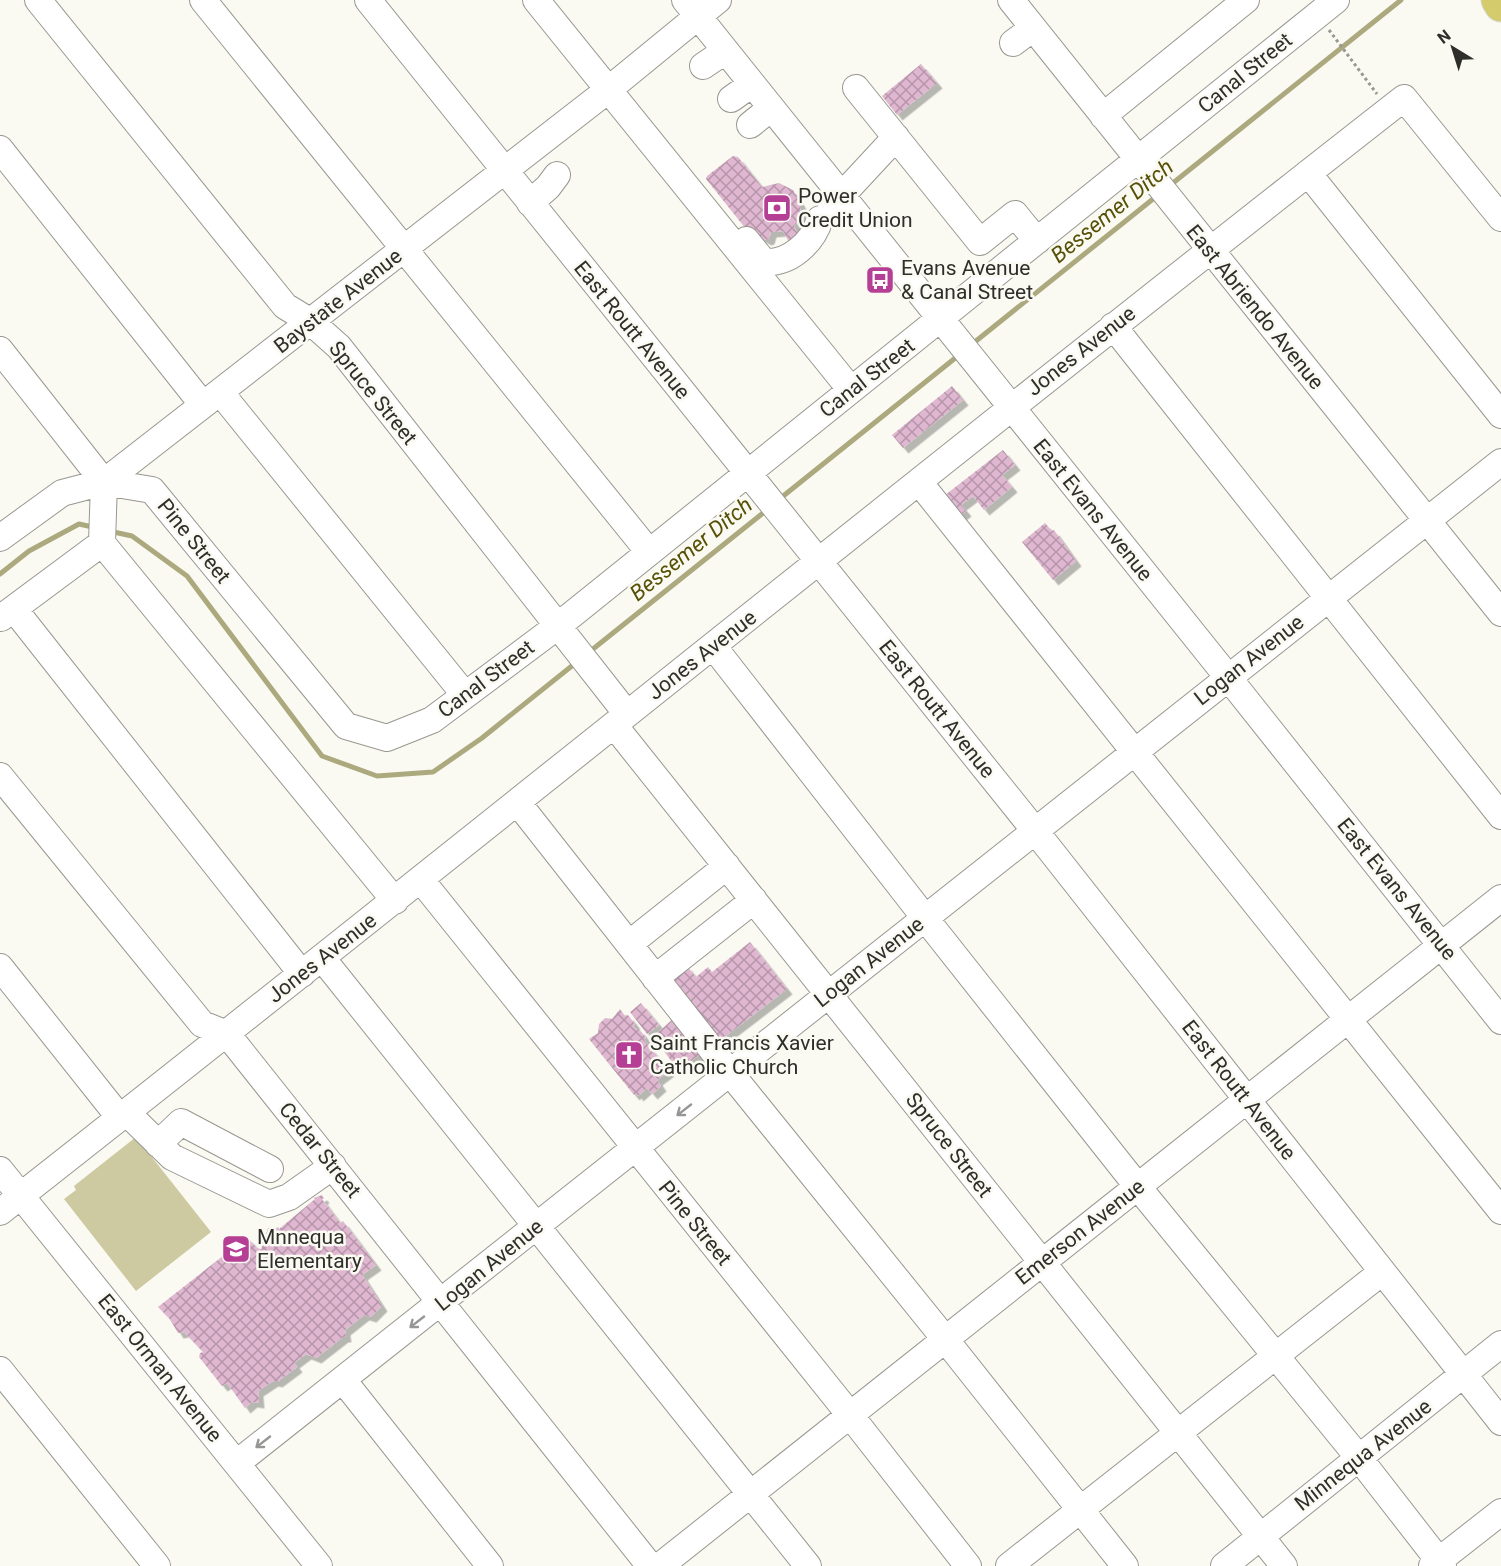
<svg xmlns="http://www.w3.org/2000/svg" width="1501" height="1566" font-family="Roboto,sans-serif">
  <defs>
    <pattern id="building-cross-hatch" width="8" height="8" patternUnits="userSpaceOnUse" patternTransform="scale(1.5)"><rect width="8" height="8" fill="#e0b7d1"/><path d="M0 0l8 8M0 8l8-8" fill="none" stroke="#b695aa"/></pattern>
    <filter id="shadow"><feDropShadow dx="5.5" dy="5.5" stdDeviation="0" flood-color="#0004"/></filter>
  </defs>
  <rect width="100%" height="100%" fill="#fafaf2"/>
  <path fill="#cdc9a0" d="M 136,1137 L 211,1232 L 136,1291 L 64,1199 L 76,1190 L 74,1186 Z"/>
  <g fill="none" stroke-linecap="round" stroke-linejoin="round">
    <path stroke="#aca97f" stroke-width="5" d="M 1168,187 L 1401,0
      M 971,345 L 1158,195
      M 777,501 L 959,355
      M 109,531 L 132,536 L 187,576 L 322,756 L 377,776 L 433,772 L 482,738 L 578,661
      M 0,574 L 29,551 L 79,524 L 97,528
      M 588,653 L 768,509"/>
  </g>
  <path fill="url(#building-cross-hatch)" filter="url(#shadow)" d="M 921,64 L 937,83 L 897,115 L 882,96 Z
    M 733,156 L 738,157 L 762,187 L 779,183 L 793,190 L 801,204 L 799,220 L 794,226 L 800,238 L 790,244 L 783,231 L 771,232 L 769,239 L 766,240 L 746,229 L 706,179 L 707,176 Z
    M 952,386 L 963,400 L 903,448 L 892,435 Z
    M 1003,450 L 1015,465 L 1002,475 L 1012,487 L 984,510 L 973,496 L 961,505 L 966,511 L 956,519 L 940,499 Z
    M 1045,523 L 1052,531 L 1054,530 L 1076,561 L 1053,580 L 1022,542 Z
    M 750,942 L 787,989 L 714,1045 L 665,982 L 686,965 L 696,977 L 708,967 L 712,972 Z
    M 641,1003 L 659,1025 L 647,1034 L 630,1012 Z
    M 620,1009 L 625,1016 L 628,1015 L 635,1024 L 633,1026 L 637,1030 L 639,1029 L 646,1038 L 644,1040 L 669,1071 L 657,1080 L 661,1086 L 652,1094 L 647,1088 L 638,1096 L 636,1093 L 634,1095 L 589,1039 L 598,1033 L 599,1024 L 605,1018 L 612,1019 Z
    M 675,1017 L 700,1054 L 681,1069 L 678,1066 L 676,1067 L 653,1037 Z
    M 322,1195 L 324,1198 L 322,1199 L 340,1223 L 343,1221 L 376,1265 L 362,1275 L 382,1306 L 371,1317 L 364,1315 L 345,1330 L 346,1337 L 343,1337 L 316,1358 L 306,1354 L 294,1363 L 297,1367 L 277,1382 L 273,1381 L 258,1391 L 259,1403 L 252,1402 L 245,1408 L 227,1383 L 222,1386 L 199,1357 L 200,1353 L 203,1352 L 184,1332 L 178,1333 L 169,1318 L 158,1307 L 247,1237 L 257,1248 L 261,1249 L 268,1228 L 273,1230 L 278,1227 L 279,1229 L 315,1199 L 314,1198 Z"/>
  <g fill="none" stroke-linecap="round" stroke-linejoin="round">
    <g stroke="#989891" stroke-width="28">
      <path id="minor" d="M 38,0 L 285,306 L 311,322 L 339,347 L 627,714
        M 203,0 L 649,552
        M 368,0 L 1036,832 L 1501,1422
        M 536,0 L 851,390
        M 685,0 L 1227,676 L 1501,1021
        M 1011,0 L 1501,613
        M 1013,43 L 1033,28
        M 703,66 L 725,51
        M 856,88 L 980,242 L 1015,214 L 1037,241
        M 731,99 L 752,84
        M 1103,116 L 1246,0
        M 750,125 L 771,108
        M 0,149 L 203,405
        M 1308,173 L 1501,415
        M 530,203 L 548,187 L 557,175
        M 831,207 L 896,137
        M 746,240 L 764,262 C 790,264 813,242 820,219
        M 1113,326 L 1501,816
        M 0,350 L 104,482 L 152,490 L 346,726 L 387,738 L 432,720 L 559,625 L 1336,0
        M 220,392 L 465,695
        M 919,482 L 1501,1211
        M 0,538 L 62,493 L 104,482 L 608,90 L 718,0
        M 102,543 L 395,901
        M 102,543 L 104,482
        M 14,609 L 302,974
        M 1,618 L 102,543
        M 713,646 L 925,918 L 1138,1187 L 1359,1458 L 1443,1566
        M 614,725 L 1284,1566
        M 0,776 L 202,1024 L 227,1034 L 650,1566
        M 518,803 L 731,1074 L 945,1339 L 1125,1566
        M 421,880 L 850,1415 L 968,1566
        M 629,944 L 727,866
        M 322,958 L 808,1566
        M 0,967 L 120,1118
        M 655,978 L 754,900
        M 127,1113 L 172,1157 L 269,1204 L 289,1197 L 333,1166
        M 158,1144 L 181,1122 L 270,1169
        M 0,1170 L 319,1566
        M 0,1212 C 470,843 933,466 1404,98 L 1501,218
        M 0,1370 L 157,1566
        M 343,1380 L 490,1566
        M 237,1463 C 660,1132 1078,794 1501,462
        M 660,1566 L 1501,898
        M 1009,1566 L 1382,1272
        M 1224,1566 L 1501,1344
        M 1432,1566 L 1501,1512"/>
    </g>
    <g stroke="#d9d9d9" stroke-width="35">
      <path id="highway" d="M 1498,0 L 1501,5"/>
    </g>
    <path stroke="#989893" stroke-width="3" stroke-dasharray="3 3" stroke-linecap="butt" d="M 1329,30 L 1377,94"/>
    <use href="#minor" stroke="#fff" stroke-width="26"/>
    <use href="#highway" stroke="#d4cb6c" stroke-width="33"/>
  </g>
  <defs><path id="oneway-shaft" d="M-6 0H5M1.5-3L5.5 0L1.5 3" fill="none" stroke-width="1.6" stroke-linecap="round" stroke-linejoin="round" transform="scale(1.5)"/></defs>
  <g stroke="#969695">
    <use href="#oneway-shaft" transform="translate(684 1110) rotate(142)"/>
    <use href="#oneway-shaft" transform="translate(417 1322) rotate(142)"/>
    <use href="#oneway-shaft" transform="translate(263 1442) rotate(142)"/>
  </g>
  <defs>
    <g id="bank-square" transform="scale(1.5)"><rect x="-9" y="-9" width="18" height="18" rx="4" fill="#b53f95" stroke="#fafaf2"/><path d="M-6-4H6V4H-6ZM0-2.3a2.3 2.3 0 1 0 0 4.6a2.3 2.3 0 1 0 0-4.6Z" fill="#fff"/></g>
    <g id="bus-square" transform="scale(1.5)"><rect x="-9" y="-9" width="18" height="18" rx="4" fill="#b53f95" stroke="#fafaf2"/><path d="M-5-6H5V4H4V6H2V4H-2V6H-4V4H-5ZM-3.5-4V0h7V-4ZM-3.5 1.2v1.5H-2V1.2ZM2 1.2v1.5H3.5V1.2Z" fill="#fff"/></g>
    <g id="church-square" transform="scale(1.5)"><rect x="-9" y="-9" width="18" height="18" rx="4" fill="#b53f95" stroke="#fafaf2"/><path d="M-1.2-6h2.4v3.5h3.3v2.4h-3.3V6h-2.4V-.1h-3.3v-2.4h3.3Z" fill="#fff"/></g>
    <g id="school-square" transform="scale(1.5)"><rect x="-9" y="-9" width="18" height="18" rx="4" fill="#b53f95" stroke="#fafaf2"/><path d="M0-5L7-2L0 1L-7-2ZM-4 1L0 2.5L4 1V4Q0 6-4 4Z" fill="#fff"/></g>
  </defs>
  <g fill-rule="evenodd">
    <use href="#bank-square" x="777" y="208"/>
    <use href="#bus-square" x="880" y="280"/>
    <use href="#church-square" x="629" y="1055"/>
    <use href="#school-square" x="236" y="1249"/>
  </g>
  <g text-anchor="middle" dominant-baseline="central" stroke-width="5" stroke-linejoin="round" paint-order="stroke">
    <g font-size="21" fill="#2e2e2b" stroke="#fafaf2">
      <text transform="translate(1245 73) rotate(-39)">Canal Street</text>
      <text transform="translate(338 301) rotate(-38)">Baystate Avenue</text>
      <text transform="translate(1255 307) rotate(51)">East Abriendo Avenue</text>
      <text transform="translate(632 330) rotate(51)">East Routt Avenue</text>
      <text transform="translate(1081 351) rotate(-38)">Jones Avenue</text>
      <text transform="translate(867 378) rotate(-38)">Canal Street</text>
      <text transform="translate(373 393) rotate(51)">Spruce Street</text>
      <text transform="translate(1093 510) rotate(51)">East Evans Avenue</text>
      <text transform="translate(194 541) rotate(51)">Pine Street</text>
      <text transform="translate(702 655) rotate(-38)">Jones Avenue</text>
      <text transform="translate(1249 660) rotate(-38)">Logan Avenue</text>
      <text transform="translate(486 679) rotate(-37)">Canal Street</text>
      <text transform="translate(937 709) rotate(51)">East Routt Avenue</text>
      <text transform="translate(1397 889) rotate(51)">East Evans Avenue</text>
      <text transform="translate(322 958) rotate(-38)">Jones Avenue</text>
      <text transform="translate(869 962) rotate(-38)">Logan Avenue</text>
      <text transform="translate(1239 1090) rotate(52)">East Routt Avenue</text>
      <text transform="translate(949 1145) rotate(52)">Spruce Street</text>
      <text transform="translate(320 1150) rotate(51)">Cedar Street</text>
      <text transform="translate(695 1223) rotate(51)">Pine Street</text>
      <text transform="translate(1080 1232) rotate(-38)">Emerson Avenue</text>
      <text transform="translate(489 1265) rotate(-39)">Logan Avenue</text>
      <text transform="translate(160 1368) rotate(51)">East Orman Avenue</text>
      <text transform="translate(1363 1455) rotate(-38)">Minnequa Avenue</text>
    </g>
    <g font-size="21" fill="#2e2e2b" stroke="#fafaf2" text-anchor="start">
      <text x="798" y="196">Power<tspan x="798" dy="24">Credit Union</tspan></text>
      <text x="901" y="268">Evans Avenue<tspan x="901" dy="24">&amp; Canal Street</tspan></text>
      <text x="650" y="1043">Saint Francis Xavier<tspan x="650" dy="24">Catholic Church</tspan></text>
      <text x="257" y="1237">Mnnequa<tspan x="257" dy="24">Elementary</tspan></text>
    </g>
    <g font-size="22" font-style="italic" fill="#575107" stroke="#fafaf2">
      <text transform="translate(1112 211) rotate(-39)">Bessemer Ditch</text>
      <text transform="translate(691 549) rotate(-39)">Bessemer Ditch</text>
    </g>
  </g>
  <g transform="translate(1453 48) rotate(322)" stroke="#fafaf2" stroke-width="4.5" paint-order="stroke">
  <path d="M0-4.5L10 22L0 15L-10 22Z" fill="#2e2e2b"/>
  <text y="-9" font-size="16" font-weight="bold" text-anchor="middle" fill="#2e2e2b">N</text>
  </g>
</svg>
